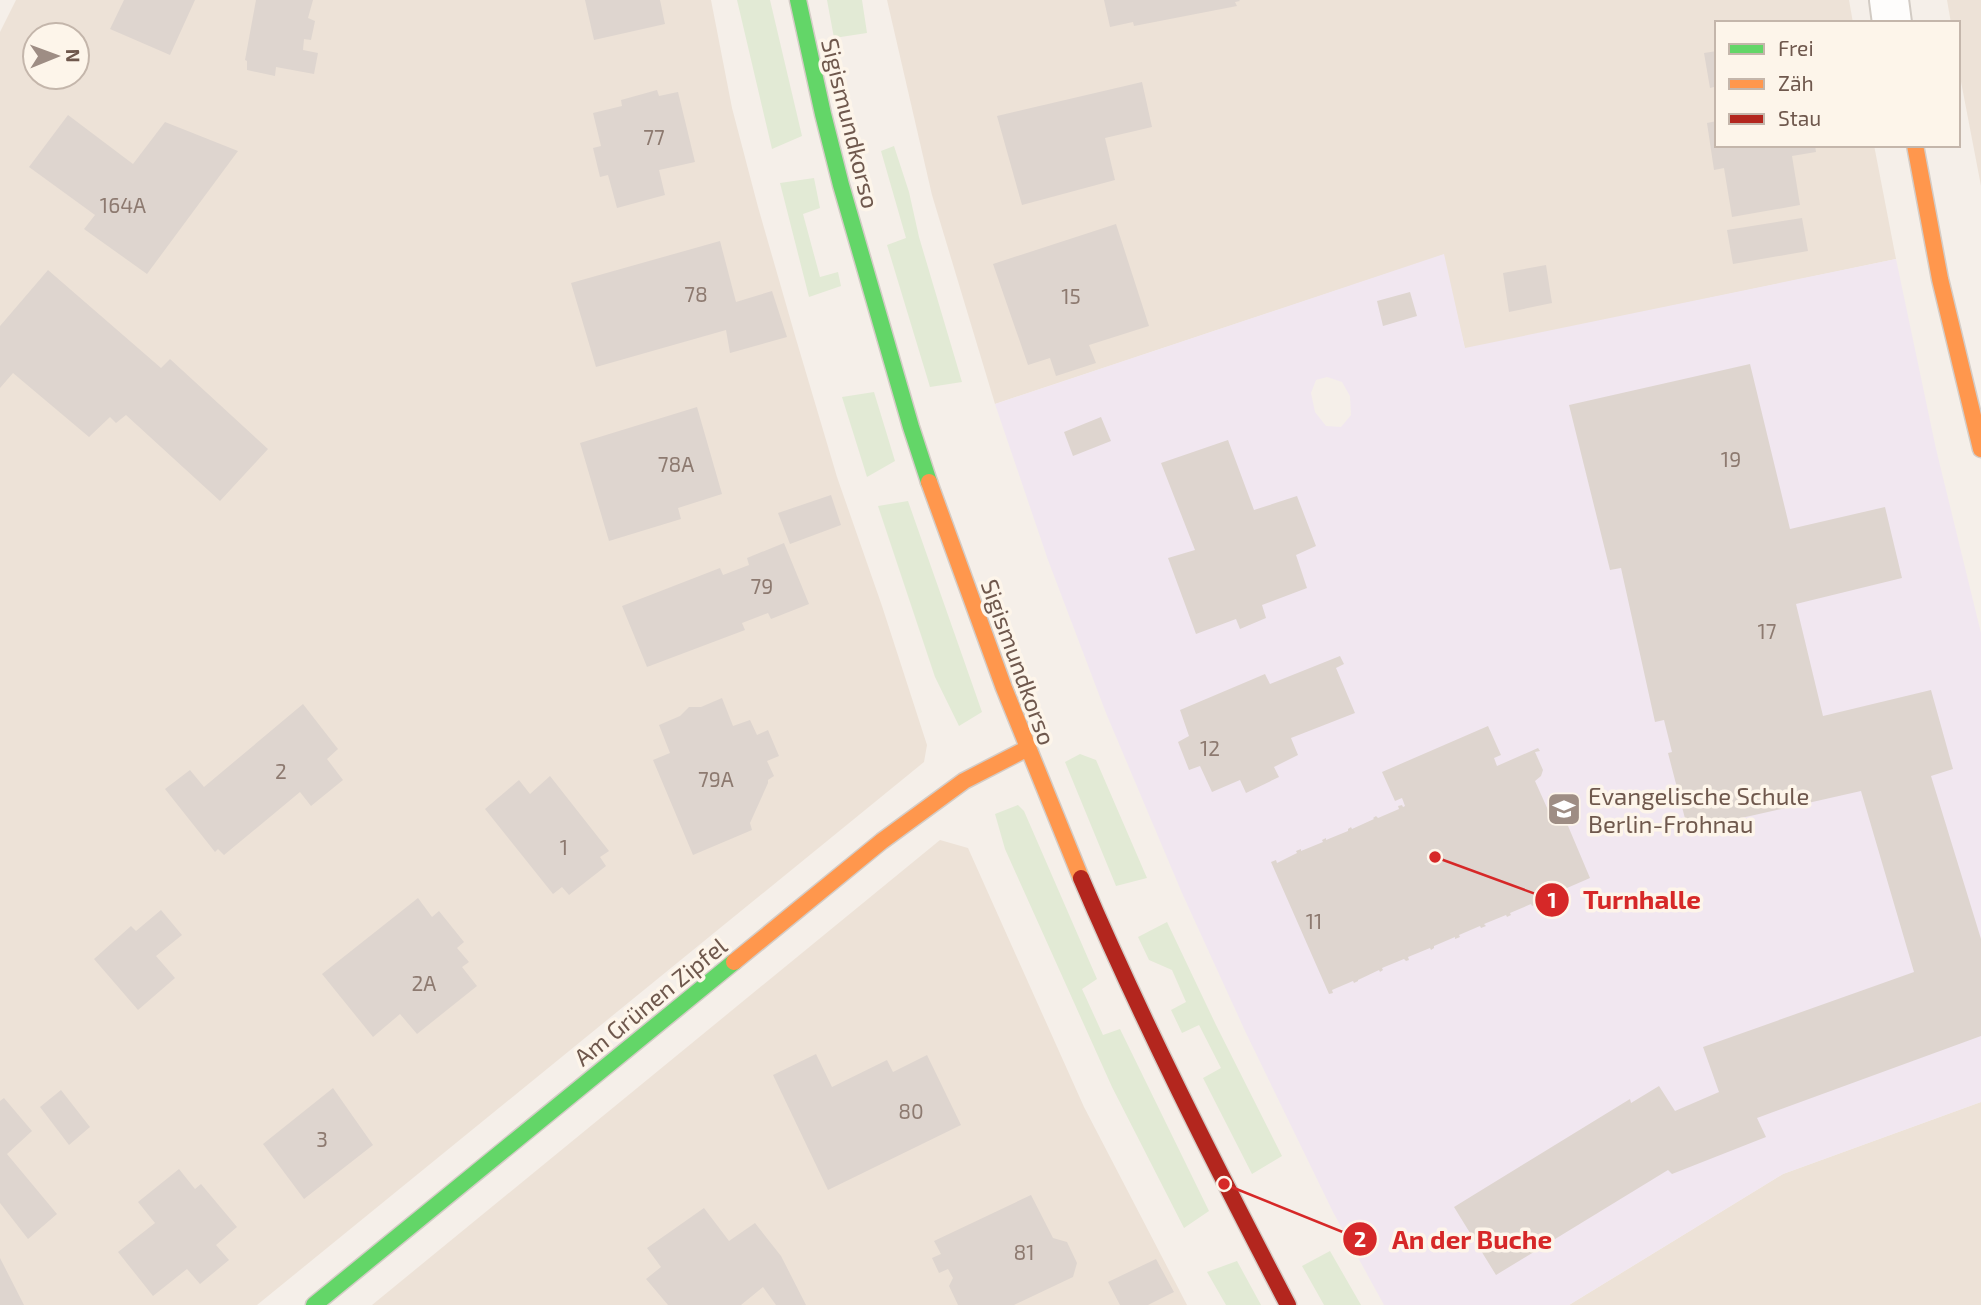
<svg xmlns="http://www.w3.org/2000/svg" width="1981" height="1305" font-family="'Exo 2',sans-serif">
  <rect width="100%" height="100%" fill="#f5efe9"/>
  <path fill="#ede2d7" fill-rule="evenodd" d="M 16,0 L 711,0 L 732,108 L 758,207 L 796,339 L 837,477 L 882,606 L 927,745 L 924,762 L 257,1305 L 0,1305 L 0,32 ZM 35,35 L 77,35 L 77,77 L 35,77 Z
    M 887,0 L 1849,0 L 1853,23 L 1717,23 L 1717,145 L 1874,145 L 1896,259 L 1465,349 L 1443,255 L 995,404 L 932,195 Z
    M 1947,0 L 1981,0 L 1981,186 L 1958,66 L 1958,23 L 1951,23 Z
    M 940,840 L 968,848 L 1084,1107 L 1187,1305 L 372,1305 Z
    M 1981,1102 L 1981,1305 L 1569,1305 L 1783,1174 Z"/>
  <path fill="#f1e7f0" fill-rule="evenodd" d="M 1444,254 L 1465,348 L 1896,259 L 1936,449 L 1981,633 L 1981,1102 L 1783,1174 L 1569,1305 L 1384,1305 L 1333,1212 L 1246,1033 L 1182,893 L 1106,713 L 1048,560 L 995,404 ZM 1327,377 L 1342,382 L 1350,396 L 1351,415 L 1341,427 L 1326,426 L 1315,412 L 1311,393 L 1316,380 Z"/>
  <path fill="#e2ead5" d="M 737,0 L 770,0 L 802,136 L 772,149 Z
    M 827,0 L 862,0 L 867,33 L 834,38 Z
    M 894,146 L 909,192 L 919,237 L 962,382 L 930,387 L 887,245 L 906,238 L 881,151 Z
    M 814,178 L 820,208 L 803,214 L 820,277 L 838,272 L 841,286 L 809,297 L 780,183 Z
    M 874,392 L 895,461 L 867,477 L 842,397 Z
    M 908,501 L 982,712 L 959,726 L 935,677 L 878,506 Z
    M 1080,754 L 1096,760 L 1147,878 L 1116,886 L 1065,762 Z
    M 1018,805 L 1024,811 L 1097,979 L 1082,989 L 1103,1035 L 1120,1029 L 1209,1211 L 1184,1228 L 1112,1087 L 1005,849 L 995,814 Z
    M 1167,922 L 1216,1025 L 1282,1156 L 1252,1174 L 1203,1078 L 1221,1068 L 1199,1025 L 1182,1033 L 1171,1010 L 1186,1002 L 1172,970 L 1149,960 L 1138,937 Z
    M 1330,1251 L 1361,1305 L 1324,1305 L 1302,1266 Z
    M 1237,1261 L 1261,1305 L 1226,1305 L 1207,1272 Z"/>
  <path fill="#ded5cf" d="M 124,0 L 195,0 L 170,55 L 110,29 Z
    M 256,0 L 313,0 L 308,18 L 315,21 L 311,40 L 304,39 L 303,50 L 318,53 L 314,74 L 276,67 L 275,76 L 247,70 L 247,61 L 245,60 Z
    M 585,0 L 660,0 L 665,24 L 594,40 Z
    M 1104,0 L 1239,0 L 1240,1 L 1235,2 L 1237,6 L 1134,26 L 1133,22 L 1110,27 Z
    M 1717,51 L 1717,94 L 1715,94 L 1714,87 L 1710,88 L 1704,53 Z
    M 1142,82 L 1152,127 L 1105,138 L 1115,180 L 1022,205 L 997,116 Z
    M 657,90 L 659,96 L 678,92 L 695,162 L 659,170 L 665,195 L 617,208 L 608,175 L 600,177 L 593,148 L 601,146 L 593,113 L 622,106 L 621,100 Z
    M 68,115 L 133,164 L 165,122 L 238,151 L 147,274 L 84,229 L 95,215 L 29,167 Z
    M 1717,121 L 1717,145 L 1815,145 L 1816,152 L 1792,156 L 1800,205 L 1732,217 L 1724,168 L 1714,170 L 1707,123 Z
    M 1802,218 L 1808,251 L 1733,264 L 1727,230 Z
    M 1116,224 L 1149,326 L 1089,345 L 1096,363 L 1056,376 L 1050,358 L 1028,365 L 993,264 Z
    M 720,241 L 736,302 L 772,291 L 787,337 L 730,353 L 726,330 L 596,367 L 571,283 Z
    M 1546,265 L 1552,303 L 1509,312 L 1503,273 Z
    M 48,270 L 161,368 L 170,359 L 268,449 L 220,501 L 126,415 L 116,423 L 110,417 L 89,437 L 13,373 L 0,388 L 0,326 Z
    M 1410,292 L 1417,316 L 1383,326 L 1377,301 Z
    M 1750,364 L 1790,529 L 1885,507 L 1902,578 L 1796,604 L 1823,716 L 1931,690 L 1953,769 L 1931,776 L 1981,939 L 1981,1036 L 1757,1118 L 1766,1137 L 1672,1174 L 1668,1170 L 1496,1275 L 1454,1207 L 1630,1099 L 1631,1103 L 1659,1086 L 1675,1111 L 1719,1092 L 1703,1047 L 1914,972 L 1861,791 L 1688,830 L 1668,753 L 1672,752 L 1664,720 L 1655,722 L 1621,568 L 1610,570 L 1569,405 Z
    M 697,407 L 722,494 L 678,508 L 681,519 L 609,541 L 580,443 Z
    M 1101,417 L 1111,441 L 1073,456 L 1064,432 Z
    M 1228,440 L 1254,510 L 1297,496 L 1316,546 L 1296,555 L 1307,588 L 1262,605 L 1266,618 L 1240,629 L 1236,619 L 1196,634 L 1168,558 L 1195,550 L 1161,463 Z
    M 831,495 L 841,525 L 790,544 L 778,513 Z
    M 784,543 L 809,604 L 771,619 L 768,613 L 742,623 L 745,630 L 647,667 L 622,606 L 720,568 L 723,575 L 749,565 L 747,558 Z
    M 1340,656 L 1344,664 L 1336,668 L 1355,713 L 1291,738 L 1298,755 L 1274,767 L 1279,777 L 1246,793 L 1240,780 L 1212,792 L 1200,766 L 1189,770 L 1178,742 L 1189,736 L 1180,710 L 1265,674 L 1270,684 Z
    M 722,698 L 733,726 L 750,720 L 757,735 L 768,730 L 779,756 L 767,761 L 774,776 L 768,780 L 768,783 L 750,823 L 752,830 L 693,855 L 653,760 L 670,753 L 659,725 L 680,716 L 689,707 L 701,707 Z
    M 303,704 L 338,749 L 327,759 L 343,780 L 311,806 L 300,792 L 224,855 L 218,849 L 215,852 L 165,789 L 190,770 L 204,787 Z
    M 1488,726 L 1501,755 L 1494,758 L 1497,766 L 1538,748 L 1540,751 L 1535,752 L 1543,770 L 1541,776 L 1535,781 L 1548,810 L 1557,810 L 1563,814 L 1590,878 L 1544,898 L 1542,895 L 1534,898 L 1536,904 L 1532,906 L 1531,904 L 1510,913 L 1511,915 L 1507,917 L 1506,915 L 1484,924 L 1486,926 L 1481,928 L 1480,926 L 1459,935 L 1460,937 L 1455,939 L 1455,937 L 1434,946 L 1434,948 L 1431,950 L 1430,948 L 1408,957 L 1409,960 L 1406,961 L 1404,959 L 1382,968 L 1383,970 L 1380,972 L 1379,970 L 1358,980 L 1358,981 L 1354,983 L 1353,981 L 1332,990 L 1333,993 L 1329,994 L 1271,862 L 1276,860 L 1277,863 L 1297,853 L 1296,851 L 1301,849 L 1301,851 L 1323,842 L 1322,840 L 1326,838 L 1326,840 L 1348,831 L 1348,829 L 1351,827 L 1352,829 L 1374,819 L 1373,818 L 1376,816 L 1378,818 L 1399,809 L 1398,806 L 1402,805 L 1403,807 L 1405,806 L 1402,798 L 1395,801 L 1382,772 Z
    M 550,776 L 609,851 L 600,857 L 606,866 L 569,895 L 562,887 L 553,894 L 485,809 L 519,780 L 530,794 Z
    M 418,898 L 432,917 L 439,911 L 464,942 L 457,948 L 469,962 L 462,967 L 477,986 L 417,1034 L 400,1014 L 373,1037 L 322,974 Z
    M 161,910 L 182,935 L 156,956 L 175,978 L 138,1010 L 94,959 L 131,926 L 136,931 Z
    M 816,1054 L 832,1087 L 887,1060 L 893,1072 L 927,1055 L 961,1125 L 828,1190 L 773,1075 Z
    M 333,1088 L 373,1145 L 304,1199 L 263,1144 Z
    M 61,1090 L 90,1127 L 69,1145 L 40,1107 Z
    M 4,1098 L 32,1131 L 7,1154 L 57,1214 L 28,1239 L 0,1203 L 0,1101 Z
    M 179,1169 L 195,1189 L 201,1184 L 237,1227 L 216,1245 L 229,1260 L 200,1284 L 187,1269 L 153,1296 L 118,1252 L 155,1223 L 138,1202 Z
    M 1031,1195 L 1053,1238 L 1067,1242 L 1077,1263 L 1073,1277 L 1014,1305 L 958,1305 L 949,1286 L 953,1278 L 948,1269 L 939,1273 L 932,1258 L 941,1254 L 934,1241 Z
    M 704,1208 L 729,1241 L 755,1223 L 781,1256 L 806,1305 L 776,1305 L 763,1287 L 741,1305 L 668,1305 L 646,1279 L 661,1267 L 647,1248 Z
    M 0,1258 L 24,1305 L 0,1305 Z
    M 1156,1259 L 1174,1292 L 1148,1305 L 1120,1305 L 1108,1282 Z"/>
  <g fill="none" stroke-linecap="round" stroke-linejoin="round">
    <g stroke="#d2cbc4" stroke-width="42">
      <path id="street" d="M 1889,0 L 1892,23"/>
    </g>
    <g stroke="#d4ccc6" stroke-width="19">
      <path id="fast" d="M 798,0 L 823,114 L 841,185 L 911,427 L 929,482
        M 314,1305 L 734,962"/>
    </g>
    <g stroke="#d4ccc6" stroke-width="19">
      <path id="slow" d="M 1915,145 L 1940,279 L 1981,449
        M 929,482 L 1004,688 L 1081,878
        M 734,962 L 882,841 L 964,781 L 1026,749"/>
    </g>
    <g stroke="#d4ccc6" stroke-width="19">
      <path id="jam" d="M 1081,878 C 1143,1023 1215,1165 1288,1305"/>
    </g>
    <use href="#street" stroke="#fefdfc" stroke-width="38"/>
    <use href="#fast" stroke="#63d668" stroke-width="16"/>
    <use href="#slow" stroke="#ff974d" stroke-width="16"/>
    <use href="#jam" stroke="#b3261e" stroke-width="16"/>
  </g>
  <defs>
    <g id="school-square" transform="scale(1.75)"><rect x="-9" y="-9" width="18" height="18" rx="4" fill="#9e8d84" stroke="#fdf5ea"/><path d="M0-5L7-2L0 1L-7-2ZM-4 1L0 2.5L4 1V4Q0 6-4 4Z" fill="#fff"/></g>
  </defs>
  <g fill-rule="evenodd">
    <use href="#school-square" x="1564" y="809"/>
  </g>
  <g text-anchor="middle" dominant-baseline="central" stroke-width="7" stroke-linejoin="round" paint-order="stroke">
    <g font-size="21" fill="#8d7a70">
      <text x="654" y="136">77</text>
      <text x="123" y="204">164A</text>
      <text x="696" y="293">78</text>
      <text x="1071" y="295">15</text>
      <text x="1731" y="458">19</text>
      <text x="676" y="463">78A</text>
      <text x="762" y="585">79</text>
      <text x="1767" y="630">17</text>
      <text x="1210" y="747">12</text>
      <text x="281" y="770">2</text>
      <text x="716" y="778">79A</text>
      <text x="564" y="846">1</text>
      <text x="1314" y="920">11</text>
      <text x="424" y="982">2A</text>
      <text x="911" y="1110">80</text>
      <text x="322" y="1138">3</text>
      <text x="1024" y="1251">81</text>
    </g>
    <g font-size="24" fill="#6f584d" stroke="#fdf5ea">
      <text transform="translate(851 123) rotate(76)">Sigismundkorso</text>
      <text transform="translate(1019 662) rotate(70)">Sigismundkorso</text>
      <text transform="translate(650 1001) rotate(-39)">Am Grünen Zipfel</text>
    </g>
    <g font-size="24" fill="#6f584d" stroke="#fdf5ea" text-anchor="start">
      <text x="1588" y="795">Evangelische Schule<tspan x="1588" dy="28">Berlin-Frohnau</tspan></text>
    </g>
  </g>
  <path fill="none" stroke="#d62828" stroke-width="2.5" d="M1435 857L1552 900M1224 1184L1360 1239"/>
  <g fill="#d62828" stroke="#fdf5ea" stroke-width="2.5">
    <circle cx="1435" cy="857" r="7"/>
    <circle cx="1224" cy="1184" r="7"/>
    <circle cx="1552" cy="900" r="18"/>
    <circle cx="1360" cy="1239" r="18"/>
  </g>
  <g font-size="21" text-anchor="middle" font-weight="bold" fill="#fff">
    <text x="1552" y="908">1</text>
    <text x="1360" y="1247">2</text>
  </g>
  <g font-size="26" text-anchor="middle" font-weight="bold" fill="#d62828" stroke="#fdf5ea" stroke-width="7" stroke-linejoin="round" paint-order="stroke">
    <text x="1642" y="909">Turnhalle</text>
    <text x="1472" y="1249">An der Buche</text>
  </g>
  <rect x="1715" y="21" width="245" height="126" fill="#fdf5ea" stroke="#c4b6ab" stroke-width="2"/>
  <rect x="1729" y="44" width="35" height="10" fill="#63d668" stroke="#c4b6ab" stroke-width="2"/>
  <text x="1778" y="56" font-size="21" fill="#6f584d">Frei</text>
  <rect x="1729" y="79" width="35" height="10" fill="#ff974d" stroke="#c4b6ab" stroke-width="2"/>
  <text x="1778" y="91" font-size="21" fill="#6f584d">Zäh</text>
  <rect x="1729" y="114" width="35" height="10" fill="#b3261e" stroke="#c4b6ab" stroke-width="2"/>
  <text x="1778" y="126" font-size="21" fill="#6f584d">Stau</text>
  <g transform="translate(56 56) rotate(89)"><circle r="33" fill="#fdf5ea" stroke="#c4b6ab" stroke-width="2"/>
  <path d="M0-5L12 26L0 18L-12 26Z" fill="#9e8d84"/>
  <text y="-10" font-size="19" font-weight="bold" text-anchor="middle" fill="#6f584d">N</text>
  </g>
</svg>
